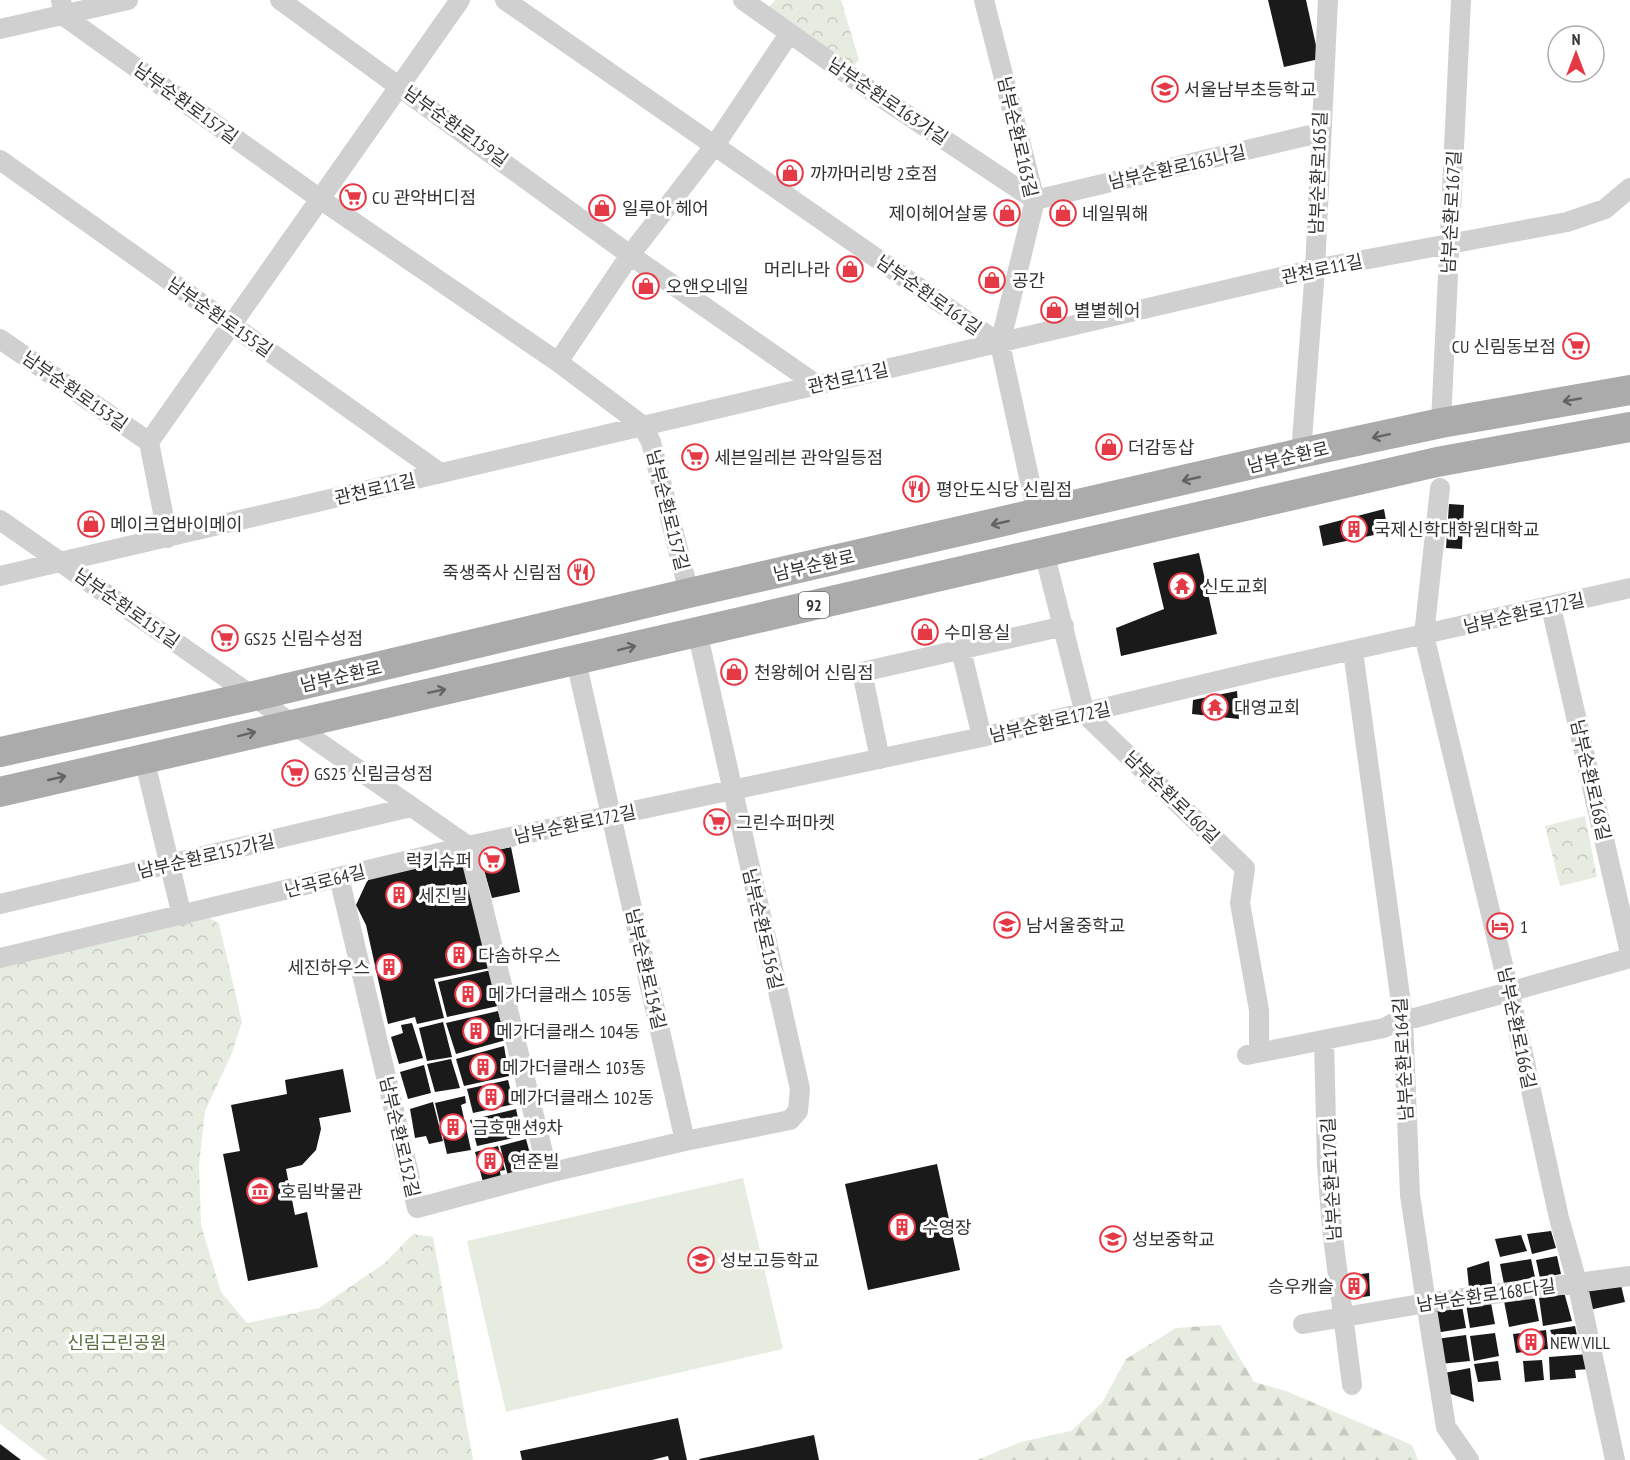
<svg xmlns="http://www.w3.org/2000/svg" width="1630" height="1460" font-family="'PT Sans Narrow','Noto Sans KR',sans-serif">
  <defs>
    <pattern id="forest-firs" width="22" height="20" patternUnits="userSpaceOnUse" patternTransform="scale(1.5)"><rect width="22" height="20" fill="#e6ecdf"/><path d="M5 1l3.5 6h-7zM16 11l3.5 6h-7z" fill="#c6cbc0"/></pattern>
    <pattern id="park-crowns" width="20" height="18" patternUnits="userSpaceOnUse" patternTransform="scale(1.5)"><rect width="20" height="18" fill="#e6ecdf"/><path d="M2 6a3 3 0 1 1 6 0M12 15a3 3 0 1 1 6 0" fill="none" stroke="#c6cbc0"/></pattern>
  </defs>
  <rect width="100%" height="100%" fill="#fff"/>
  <path fill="#e6ecdf" d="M 743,1178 L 783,1349 L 506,1412 L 467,1241 Z"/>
  <path fill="url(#forest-firs)" d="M 1220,1325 L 1254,1382 L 1286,1391 L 1412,1445 L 1418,1460 L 977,1460 L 1021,1442 L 1071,1431 L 1102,1403 L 1126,1359 L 1176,1328 Z"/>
  <path fill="url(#park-crowns)" d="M 775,0 L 841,0 L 859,60 L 852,68 L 765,11 Z
    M 1585,816 L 1597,877 L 1560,886 L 1545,826 Z
    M 210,918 L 219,924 L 242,1022 L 232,1053 L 205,1111 L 199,1165 L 201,1225 L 221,1292 L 247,1323 L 319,1308 L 385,1263 L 413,1234 L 433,1237 L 473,1460 L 47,1460 L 0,1424 L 0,968 Z"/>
  <path fill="#1a1a1a" d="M 1268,0 L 1306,0 L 1319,59 L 1284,67 Z
    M 1449,504 L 1464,505 L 1462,549 L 1446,548 Z
    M 1384,509 L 1388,532 L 1323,546 L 1319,526 Z
    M 1199,553 L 1217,634 L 1121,656 L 1116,628 L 1164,609 L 1153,563 Z
    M 1237,691 L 1239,719 L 1192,714 L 1193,700 Z
    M 511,847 L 520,892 L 492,898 L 483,867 L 488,852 Z
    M 468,857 L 495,967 L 434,979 L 444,1018 L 417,1024 L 415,1017 L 388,1024 L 366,925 L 356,905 L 368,879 Z
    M 491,970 L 498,1006 L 447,1017 L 438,982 Z
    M 498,1011 L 506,1040 L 456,1054 L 446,1023 Z
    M 443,1022 L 452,1057 L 427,1061 L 419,1028 Z
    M 412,1023 L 423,1058 L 399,1064 L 391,1037 L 403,1033 L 401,1025 Z
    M 504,1046 L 509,1076 L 464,1086 L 456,1059 Z
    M 451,1059 L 460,1088 L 435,1092 L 427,1064 Z
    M 424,1065 L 431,1093 L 408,1099 L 400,1072 Z
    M 343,1069 L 351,1112 L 319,1118 L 321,1129 L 316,1150 L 302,1165 L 286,1169 L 295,1215 L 307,1212 L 318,1267 L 248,1281 L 223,1154 L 240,1151 L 231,1105 L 287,1094 L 285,1080 Z
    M 508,1080 L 514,1104 L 473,1113 L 467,1089 Z
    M 465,1096 L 466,1103 L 461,1105 L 471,1150 L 447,1154 L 435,1103 Z
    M 433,1102 L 443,1141 L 429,1144 L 426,1136 L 415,1138 L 410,1109 Z
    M 516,1109 L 522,1136 L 477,1146 L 470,1120 Z
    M 526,1139 L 532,1161 L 526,1162 L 527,1167 L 520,1168 L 522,1173 L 508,1176 L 500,1146 Z
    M 498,1146 L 505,1170 L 500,1171 L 501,1178 L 483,1182 L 475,1152 Z
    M 937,1164 L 960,1270 L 868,1290 L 845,1184 Z
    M 1551,1231 L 1556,1248 L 1532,1254 L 1527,1234 Z
    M 1521,1235 L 1527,1251 L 1500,1257 L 1495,1239 Z
    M 1557,1256 L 1561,1274 L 1540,1278 L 1536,1260 Z
    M 1531,1259 L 1535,1277 L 1504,1284 L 1500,1264 Z
    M 1489,1261 L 1492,1284 L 1469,1288 L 1467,1268 Z
    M 1369,1273 L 1370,1296 L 1341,1300 L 1338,1277 Z
    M 1621,1285 L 1625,1302 L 1589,1310 L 1585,1292 Z
    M 1564,1292 L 1572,1321 L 1543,1326 L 1539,1298 Z
    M 1534,1296 L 1539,1321 L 1509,1327 L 1504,1301 Z
    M 1491,1303 L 1495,1324 L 1470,1328 L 1466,1304 Z
    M 1462,1306 L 1466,1328 L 1435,1333 L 1432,1310 Z
    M 1575,1326 L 1580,1350 L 1559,1352 L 1550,1330 Z
    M 1546,1330 L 1548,1349 L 1516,1353 L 1513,1334 Z
    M 1495,1333 L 1499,1356 L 1474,1361 L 1470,1336 Z
    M 1466,1335 L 1470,1361 L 1440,1364 L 1436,1339 Z
    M 1589,1354 L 1590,1369 L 1575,1370 L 1576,1378 L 1550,1380 L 1549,1357 Z
    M 1542,1360 L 1544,1380 L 1525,1382 L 1523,1361 Z
    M 1498,1361 L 1501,1380 L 1478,1382 L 1474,1364 Z
    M 1470,1368 L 1474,1402 L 1448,1393 L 1444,1373 Z
    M 678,1418 L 687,1460 L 669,1460 L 668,1456 L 652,1460 L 522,1460 L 520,1451 Z
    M 814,1435 L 819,1460 L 700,1460 L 699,1459 Z
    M 0,1444 L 21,1460 L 0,1460 Z"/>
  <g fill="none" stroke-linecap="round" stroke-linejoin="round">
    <path stroke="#d0d0d0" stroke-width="20" d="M 61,0 L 64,16 L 320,199 L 558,362 L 642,425 L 651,442 L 689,593
      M 280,0 L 630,255 L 817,385
      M 505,0 L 1000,344 L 1037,514
      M 743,0 L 864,86 L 1035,200 L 1319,133
      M 984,0 L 1035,200 L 1000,344
      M 0,29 L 128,0
      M 0,160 L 440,473
      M 0,339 L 149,442 L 168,538
      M 558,362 L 630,255 L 715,145 L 789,34
      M 1441,423 L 1461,0
      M 149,442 L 460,0
      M 1301,453 L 1315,269 L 1328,0
      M 1440,488 L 1424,635 L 1509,990 L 1559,1218 L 1577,1282 L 1615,1460
      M 0,520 L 468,846 L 548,1173 L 417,1208 L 339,877
      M 1044,552 L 1085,714 L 1245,868 L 1240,903 L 1259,1010 L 1259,1052
      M 0,576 L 1315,269 L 1567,222 L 1605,209 L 1630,188
      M 1551,607 L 1630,953
      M 961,650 L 982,737
      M 1353,651 L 1403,1018 L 1410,1195 L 1426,1303 L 1446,1427 L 1469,1460
      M 144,758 L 182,916
      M 880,759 L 862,672 L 1064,626
      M 0,904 L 411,807
      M 0,958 L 468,846 L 982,737 L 1259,671 L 1630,588
      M 1324,1040 L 1327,1164 L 1332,1229 L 1352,1385
      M 1247,1055 L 1384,1028 L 1403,1018 L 1415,1018 L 1630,958
      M 685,1141 L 790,1120 L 798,1111 L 800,1089 L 697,631
      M 548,1173 L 685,1141 L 576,661
      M 1303,1324 L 1426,1303 L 1630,1276"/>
    <path stroke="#ababab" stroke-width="30" d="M 0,752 L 254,696 L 689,593 L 1301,453 L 1441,423 L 1630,390
      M 0,792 L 1437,462 L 1630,427"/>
  </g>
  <defs><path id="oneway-shaft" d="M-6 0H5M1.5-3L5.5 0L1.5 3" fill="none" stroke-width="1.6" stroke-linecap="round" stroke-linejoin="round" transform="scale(1.5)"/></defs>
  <g stroke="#636363">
    <use href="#oneway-shaft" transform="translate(1572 400) rotate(170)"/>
    <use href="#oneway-shaft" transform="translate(1381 436) rotate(168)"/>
    <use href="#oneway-shaft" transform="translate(1191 479) rotate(167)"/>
    <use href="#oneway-shaft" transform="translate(1000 523) rotate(167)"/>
    <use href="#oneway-shaft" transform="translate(627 648) rotate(-14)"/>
    <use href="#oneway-shaft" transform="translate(437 691) rotate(-12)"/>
    <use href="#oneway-shaft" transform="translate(247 734) rotate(-14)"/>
    <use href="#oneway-shaft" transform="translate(57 778) rotate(-13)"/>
  </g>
  <defs>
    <g id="school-ring" transform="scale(1.35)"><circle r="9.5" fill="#fff" stroke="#e63946" stroke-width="1.5"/><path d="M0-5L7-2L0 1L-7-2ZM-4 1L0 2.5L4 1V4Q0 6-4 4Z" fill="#e63946"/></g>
    <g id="shop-ring" transform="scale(1.35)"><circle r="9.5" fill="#fff" stroke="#e63946" stroke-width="1.5"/><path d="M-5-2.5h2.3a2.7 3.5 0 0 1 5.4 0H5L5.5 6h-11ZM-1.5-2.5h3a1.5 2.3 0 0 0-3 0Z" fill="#e63946"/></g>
    <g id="supermarket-ring" transform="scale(1.35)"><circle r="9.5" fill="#fff" stroke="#e63946" stroke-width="1.5"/><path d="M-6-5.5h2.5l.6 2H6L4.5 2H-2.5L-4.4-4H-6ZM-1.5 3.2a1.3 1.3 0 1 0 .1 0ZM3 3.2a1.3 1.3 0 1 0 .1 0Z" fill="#e63946"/></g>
    <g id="restaurant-ring" transform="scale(1.35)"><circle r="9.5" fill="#fff" stroke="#e63946" stroke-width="1.5"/><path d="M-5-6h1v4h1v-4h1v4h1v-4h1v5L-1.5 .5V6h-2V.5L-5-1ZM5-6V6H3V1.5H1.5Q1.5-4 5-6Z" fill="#e63946"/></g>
    <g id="building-ring" transform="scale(1.35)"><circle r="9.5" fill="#fff" stroke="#e63946" stroke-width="1.5"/><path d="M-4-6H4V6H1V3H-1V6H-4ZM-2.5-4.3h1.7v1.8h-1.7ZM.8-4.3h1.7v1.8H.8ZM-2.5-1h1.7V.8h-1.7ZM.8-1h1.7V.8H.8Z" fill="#e63946"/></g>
    <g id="temple-ring" transform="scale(1.35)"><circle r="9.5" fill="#fff" stroke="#e63946" stroke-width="1.5"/><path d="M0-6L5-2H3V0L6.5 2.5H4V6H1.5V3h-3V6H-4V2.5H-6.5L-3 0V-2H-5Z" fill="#e63946"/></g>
    <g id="hotel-ring" transform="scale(1.35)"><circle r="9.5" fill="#fff" stroke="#e63946" stroke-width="1.5"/><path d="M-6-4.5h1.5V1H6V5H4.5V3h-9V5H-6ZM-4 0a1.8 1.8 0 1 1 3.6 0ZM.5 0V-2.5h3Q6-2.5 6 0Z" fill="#e63946"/></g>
    <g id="museum-ring" transform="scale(1.35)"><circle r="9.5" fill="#fff" stroke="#e63946" stroke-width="1.5"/><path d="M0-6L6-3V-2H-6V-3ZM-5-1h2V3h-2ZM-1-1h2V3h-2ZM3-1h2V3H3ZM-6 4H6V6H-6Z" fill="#e63946"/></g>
  </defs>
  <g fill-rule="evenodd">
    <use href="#school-ring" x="1165" y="89"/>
    <use href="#shop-ring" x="790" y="173"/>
    <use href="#supermarket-ring" x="353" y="197"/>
    <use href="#shop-ring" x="602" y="208"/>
    <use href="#shop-ring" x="1007" y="213"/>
    <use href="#shop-ring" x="1063" y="213"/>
    <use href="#shop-ring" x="850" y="269"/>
    <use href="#shop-ring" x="992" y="280"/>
    <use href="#shop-ring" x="646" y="286"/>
    <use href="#shop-ring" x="1054" y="310"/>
    <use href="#supermarket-ring" x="1576" y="346"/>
    <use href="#shop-ring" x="1109" y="447"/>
    <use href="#supermarket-ring" x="695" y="457"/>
    <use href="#restaurant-ring" x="916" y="489"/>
    <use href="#shop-ring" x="91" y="524"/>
    <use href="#building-ring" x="1354" y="529"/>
    <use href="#restaurant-ring" x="581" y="572"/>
    <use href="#temple-ring" x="1182" y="586"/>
    <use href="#shop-ring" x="925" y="632"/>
    <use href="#supermarket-ring" x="225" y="638"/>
    <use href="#shop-ring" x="734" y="672"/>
    <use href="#temple-ring" x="1215" y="707"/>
    <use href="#supermarket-ring" x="295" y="773"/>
    <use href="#supermarket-ring" x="717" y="822"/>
    <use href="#supermarket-ring" x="492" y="860"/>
    <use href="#building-ring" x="399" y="895"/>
    <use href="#school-ring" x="1007" y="925"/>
    <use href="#hotel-ring" x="1500" y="926"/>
    <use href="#building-ring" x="459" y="955"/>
    <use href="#building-ring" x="389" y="967"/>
    <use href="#building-ring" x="468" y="994"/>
    <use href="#building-ring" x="476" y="1031"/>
    <use href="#building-ring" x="483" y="1067"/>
    <use href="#building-ring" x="491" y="1097"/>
    <use href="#building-ring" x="453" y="1127"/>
    <use href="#building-ring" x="490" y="1161"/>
    <use href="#museum-ring" x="260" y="1191"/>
    <use href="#building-ring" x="902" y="1227"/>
    <use href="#school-ring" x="1113" y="1239"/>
    <use href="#school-ring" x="701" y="1260"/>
    <use href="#building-ring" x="1354" y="1286"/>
    <use href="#building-ring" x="1531" y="1342"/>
  </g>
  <g text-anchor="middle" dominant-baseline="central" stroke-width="6" stroke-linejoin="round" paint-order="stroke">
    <rect fill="#fff" stroke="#707070" stroke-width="1.5" x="799" y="592" width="30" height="26" rx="4.5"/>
    <g font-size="16" font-weight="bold" fill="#333">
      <text x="814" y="605">92</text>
    </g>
    <g font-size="18" fill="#333" stroke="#fff" text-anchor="start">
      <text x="1184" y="89">서울남부초등학교</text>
      <text x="810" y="173">까까머리방 2호점</text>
      <text x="372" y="197">CU 관악버디점</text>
      <text x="622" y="208">일루아 헤어</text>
      <text x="988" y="213" text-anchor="end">제이헤어살롱</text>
      <text x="1082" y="213">네일뭐해</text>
      <text x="830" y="269" text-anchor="end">머리나라</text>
      <text x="1012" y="280">공간</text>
      <text x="666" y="286">오앤오네일</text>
      <text x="1074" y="310">별별헤어</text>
      <text x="1556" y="346" text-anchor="end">CU 신림동보점</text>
      <text x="1128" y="447">더감동삽</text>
      <text x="714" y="457">세븐일레븐 관악일등점</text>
      <text x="936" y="489">평안도식당 신림점</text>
      <text x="110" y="524">메이크업바이메이</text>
      <text x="1374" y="529">국제신학대학원대학교</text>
      <text x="562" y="572" text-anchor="end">죽생죽사 신림점</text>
      <text x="1202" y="586">신도교회</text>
      <text x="944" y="632">수미용실</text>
      <text x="244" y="638">GS25 신림수성점</text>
      <text x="754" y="672">천왕헤어 신림점</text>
      <text x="1234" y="707">대영교회</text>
      <text x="314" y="773">GS25 신림금성점</text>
      <text x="736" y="822">그린수퍼마켓</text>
      <text x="472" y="860" text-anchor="end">럭키슈퍼</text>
      <text x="418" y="895">세진빌</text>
      <text x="1026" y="925">남서울중학교</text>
      <text x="1520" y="926">1</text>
      <text x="478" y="955">다솜하우스</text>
      <text x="370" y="967" text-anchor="end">세진하우스</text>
      <text x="488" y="994">메가더클래스 105동</text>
      <text x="496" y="1031">메가더클래스 104동</text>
      <text x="502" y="1067">메가더클래스 103동</text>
      <text x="510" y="1097">메가더클래스 102동</text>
      <text x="472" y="1127">금호맨션9차</text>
      <text x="510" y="1161">연준빌</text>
      <text x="280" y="1191">호림박물관</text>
      <text x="922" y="1227">수영장</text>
      <text x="1132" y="1239">성보중학교</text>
      <text x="720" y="1260">성보고등학교</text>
      <text x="1334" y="1286" text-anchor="end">승우캐슬</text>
      <text x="1550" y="1342">NEW VILL</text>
    </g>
    <g font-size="18" fill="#333" stroke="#fff">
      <text transform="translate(888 101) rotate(34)">남부순환로163가길</text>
      <text transform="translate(186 103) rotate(36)">남부순환로157길</text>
      <text transform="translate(456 126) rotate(36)">남부순환로159길</text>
      <text transform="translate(1018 137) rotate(77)">남부순환로163길</text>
      <text transform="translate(1177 167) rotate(-13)">남부순환로163나길</text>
      <text transform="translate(1318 173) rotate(-88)">남부순환로165길</text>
      <text transform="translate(1451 212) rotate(-87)">남부순환로167길</text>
      <text transform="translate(1322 269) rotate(-12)">관천로11길</text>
      <text transform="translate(929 295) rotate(35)">남부순환로161길</text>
      <text transform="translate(220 317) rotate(35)">남부순환로155길</text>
      <text transform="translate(848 378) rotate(-13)">관천로11길</text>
      <text transform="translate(75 391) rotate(35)">남부순환로153길</text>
      <text transform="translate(1288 457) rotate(-13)">남부순환로</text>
      <text transform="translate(375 489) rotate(-13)">관천로11길</text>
      <text transform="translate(668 510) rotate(76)">남부순환로157길</text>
      <text transform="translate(814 565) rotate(-13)">남부순환로</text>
      <text transform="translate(127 608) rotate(35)">남부순환로151길</text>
      <text transform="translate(1524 613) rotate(-13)">남부순환로172길</text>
      <text transform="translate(341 676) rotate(-13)">남부순환로</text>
      <text transform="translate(1050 722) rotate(-13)">남부순환로172길</text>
      <text transform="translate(1591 780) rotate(77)">남부순환로168길</text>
      <text transform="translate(1172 797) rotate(44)">남부순환로160길</text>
      <text transform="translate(575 824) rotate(-12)">남부순환로172길</text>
      <text transform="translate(206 856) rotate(-13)">남부순환로152가길</text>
      <text transform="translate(325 881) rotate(-14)">난곡로64길</text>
      <text transform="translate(763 929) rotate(77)">남부순환로156길</text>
      <text transform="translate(646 969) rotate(77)">남부순환로154길</text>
      <text transform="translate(1517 1028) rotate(78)">남부순환로166길</text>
      <text transform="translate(1403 1059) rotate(-93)">남부순환로164길</text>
      <text transform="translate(400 1137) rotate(77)">남부순환로152길</text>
      <text transform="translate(1331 1179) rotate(-93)">남부순환로170길</text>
      <text transform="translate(1486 1295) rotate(-8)">남부순환로168다길</text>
    </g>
    <g font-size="18" fill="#56703f" stroke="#fff">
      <text x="117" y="1342">신림근린공원</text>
    </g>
  </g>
  <g transform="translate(1576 54)"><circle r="28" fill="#ffffff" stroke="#adadad" stroke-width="1.5"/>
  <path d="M0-4.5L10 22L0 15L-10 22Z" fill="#e63946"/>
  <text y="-9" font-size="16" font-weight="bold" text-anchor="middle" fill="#333333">N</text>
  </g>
</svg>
